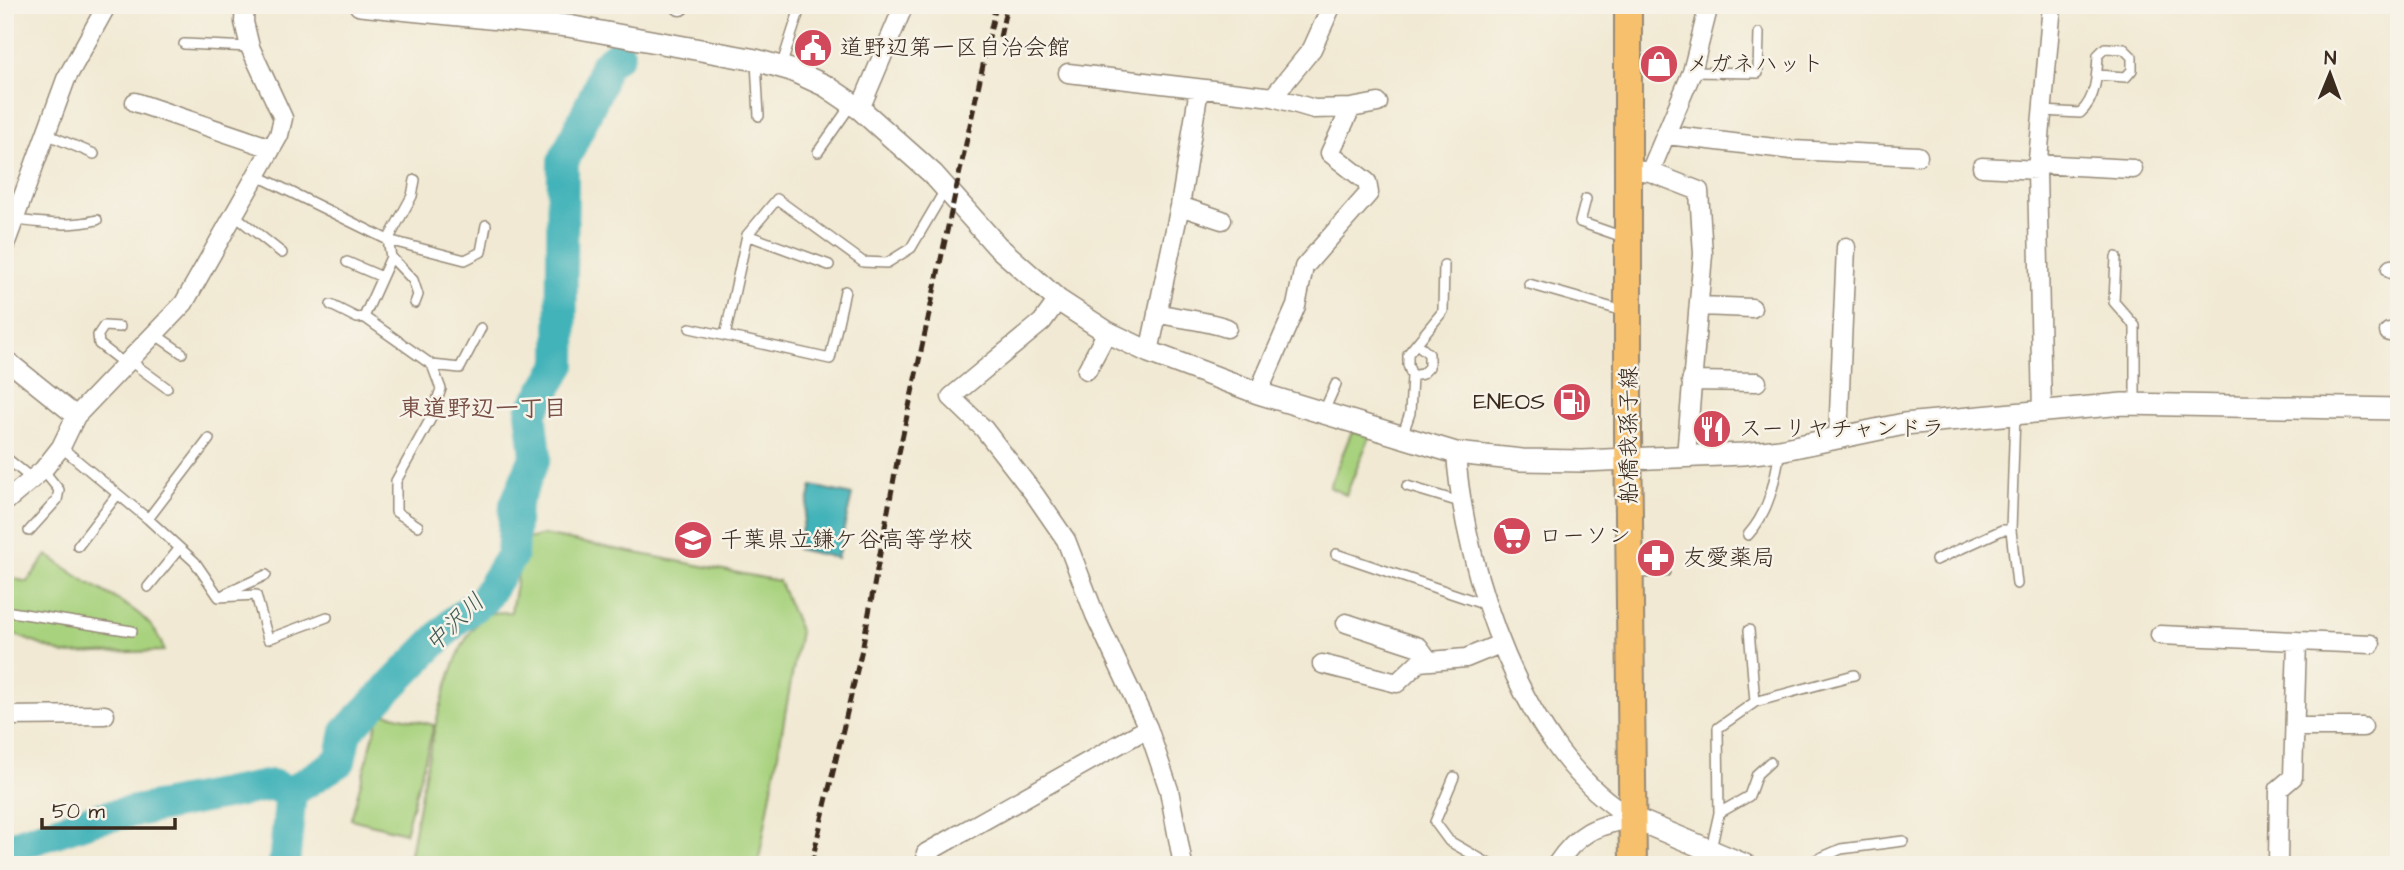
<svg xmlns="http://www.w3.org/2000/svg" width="2404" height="870" font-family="'Architects Daughter','Klee One',sans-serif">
  <rect width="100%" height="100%" fill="#f7f3e8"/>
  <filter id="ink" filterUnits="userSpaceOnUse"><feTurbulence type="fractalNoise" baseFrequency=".0143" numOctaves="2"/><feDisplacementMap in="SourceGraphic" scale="14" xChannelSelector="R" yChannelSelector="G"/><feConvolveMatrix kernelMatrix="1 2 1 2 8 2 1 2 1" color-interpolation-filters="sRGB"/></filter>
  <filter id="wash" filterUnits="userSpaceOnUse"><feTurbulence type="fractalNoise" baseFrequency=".00686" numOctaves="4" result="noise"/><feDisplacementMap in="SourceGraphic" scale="28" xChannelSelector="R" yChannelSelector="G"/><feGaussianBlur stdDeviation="1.57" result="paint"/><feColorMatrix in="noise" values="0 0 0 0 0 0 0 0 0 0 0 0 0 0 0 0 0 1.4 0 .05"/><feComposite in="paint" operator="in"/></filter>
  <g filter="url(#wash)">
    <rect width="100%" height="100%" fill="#f1e9d3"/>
    <path fill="#a8d27e" stroke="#727e4e" stroke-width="2" d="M 1352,431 L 1370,436 L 1346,495 L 1329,487 Z
      M 543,535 L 779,581 L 800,631 L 758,865 L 408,865 C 419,810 441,646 485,616 C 492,611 503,613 511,612 L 524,540 Z
      M 47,555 C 59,563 71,572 84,580 C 113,599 155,613 164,651 L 64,654 L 10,633 L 5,627 L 5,576 L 27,582 Z
      M 380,712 L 434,725 L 405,833 L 351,819 Z"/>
    <path fill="#43b3b9" stroke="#3f6e6c" stroke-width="2" d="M 812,486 L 852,495 L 837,558 L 797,549 Z"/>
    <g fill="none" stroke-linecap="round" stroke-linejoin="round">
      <path stroke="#43b3b9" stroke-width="32" d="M 5,849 L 94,819 L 272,785 L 291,792 L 340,761 L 346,732 L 456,620 L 484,599 L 512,555 L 515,505 L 536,455 L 531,412 L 561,364 L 563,162 L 599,86 L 604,66 L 619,54
        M 284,865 L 291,792"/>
    </g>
  </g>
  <g filter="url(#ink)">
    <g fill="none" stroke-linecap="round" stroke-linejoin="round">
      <g stroke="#968a78" stroke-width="12">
        <path id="service" d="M 2390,5 L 2399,6
          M 184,44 L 250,47
          M 756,62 L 759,116
          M 781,67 L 801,5
          M 1692,72 L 1758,73 L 1759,33
          M 2042,111 L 2080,113 C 2096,99 2097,76 2098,55 L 2105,48 L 2124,49 L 2132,57 L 2132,70 L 2126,77 L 2097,75
          M 46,134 L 94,154
          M 818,152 L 851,105
          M 258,176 L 388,240 L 391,257 L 364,317 L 432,365 L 441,389 L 430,420 L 396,481 L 396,512 L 418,526
          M 415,180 L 412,196 L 388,240 L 465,260 L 481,252 L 486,225
          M 1586,199 L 1580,222 L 1626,238
          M 5,204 L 18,213
          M 233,214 L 282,253
          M 16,220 C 44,223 70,227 97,220
          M 747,235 L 829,265
          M 391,257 L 413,280 L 418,295 L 415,303
          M 2116,257 L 2114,302 L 2135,326 L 2135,404
          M 347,262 L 382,277
          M 1529,284 L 1627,312
          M 331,305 L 357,318 L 364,317
          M 120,327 L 104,326 L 98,335 L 99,344 L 126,365
          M 690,328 L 830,359 L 845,291
          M 156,335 L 182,353
          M 725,336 L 747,235 L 777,199 L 863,262 L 887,263 L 911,248 L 945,190
          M 130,361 L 167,388
          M 432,365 L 460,368 L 481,328
          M 1412,376 L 1422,374 L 1429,367 L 1429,354 L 1417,344
          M 1324,411 L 1336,384
          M 2015,415 L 2011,530 L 2017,584
          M 1402,436 L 1410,413 L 1412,376 L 1408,365 L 1408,354 L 1443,311 L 1444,265
          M 61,447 L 148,519 L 195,562 L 219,597 L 256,595 L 268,639 L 327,617
          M 5,457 L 31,478
          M 1407,486 L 1460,502
          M 148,519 L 209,439
          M 29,531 L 57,500 L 59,490 L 43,470
          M 1748,535 C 1769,512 1775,481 1780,450
          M 78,546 L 117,495
          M 1336,554 L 1489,606
          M 1936,560 L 2002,530 L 2011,530
          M 1632,573 L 1665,572
          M 148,587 L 179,549
          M 223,595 L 266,575
          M 5,611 L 132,631
          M 1749,630 L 1755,702
          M 1454,777 L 1435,822 L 1449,841 L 1491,865
          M 1719,813 L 1749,796 L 1757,774 L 1770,762
          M 1711,849 L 1719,813 L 1718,728 L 1755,702 L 1854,675
          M 1804,865 L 1841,849 L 1903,841"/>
      </g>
      <g stroke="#968a78" stroke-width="21">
        <path id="minor" d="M 679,5 L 680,6
          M 1068,73 L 1273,97 L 1314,109 L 1351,108 L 1378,103
          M 1273,97 L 1312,49 L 1332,5
          M 135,102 L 271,148
          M 860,109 L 904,5
          M 1667,135 L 1792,150 L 1918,156
          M 2037,164 L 2133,169
          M 1982,167 L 2037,170
          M 1627,169 L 1650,172 L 1699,191 L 1703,254 L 1686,456
          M 1650,172 L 1692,72 L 1709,5
          M 1180,206 L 1222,220
          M 5,245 L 66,79 L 107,5
          M 2391,269 L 2399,268
          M 1058,300 L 1042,322 L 951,397 L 984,429 L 1035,495 L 1066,540 L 1095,615 L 1148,728 L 1169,790 L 1183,865
          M 1699,306 L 1752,308
          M 1157,313 C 1181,319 1203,320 1227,328
          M 2389,332 L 2399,332
          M 1149,352 L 1180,206 L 1199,89
          M 5,359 L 76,416
          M 1087,370 L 1107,332
          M 1691,381 L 1757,382
          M 1258,393 L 1296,306 L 1304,267 L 1369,193 L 1367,182 L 1330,153 L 1351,108
          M 2042,412 L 2037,170 L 2052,5
          M 1838,438 L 1846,247
          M 1456,453 C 1464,569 1524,758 1633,818
          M 5,502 L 43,470 L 61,447 L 76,416 L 184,303 L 279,135 L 283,118 L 250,47 L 244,22 L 245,5
          M 1346,623 L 1419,647 L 1429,661
          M 2160,635 L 2297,641
          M 1322,664 L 1397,683 L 1419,662 L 1466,658 L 1500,644
          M 5,716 L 105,715
          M 2295,727 L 2363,727
          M 933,865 L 926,853 L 1148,728
          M 1556,865 C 1578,832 1595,826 1633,818
          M 2278,865 L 2279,789 L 2293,777 L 2297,641 L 2371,644"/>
      </g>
      <g stroke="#968a78" stroke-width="24">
        <path id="tertiary" d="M 360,5 L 568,26 L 756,60 L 791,70 L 826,86 L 860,109 L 933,174 L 997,246 L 1058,300 L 1107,332 L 1149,352 L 1258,393 L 1456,453 L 1522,460 L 1583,461 L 1743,454 L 1780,450 L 1904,424 L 2123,404 L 2399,409
          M 1633,818 L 1745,865"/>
      </g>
      <g stroke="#968a78" stroke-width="30">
        <path id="primary" d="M 1628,5 L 1628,431 L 1633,865"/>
      </g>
      <use href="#service" stroke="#fff" stroke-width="9"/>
      <use href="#minor" stroke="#fff" stroke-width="18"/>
      <use href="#tertiary" stroke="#fff" stroke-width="21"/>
      <use href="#primary" stroke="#f7c06c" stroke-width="26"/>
      <path stroke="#3b2a1e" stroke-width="5" stroke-dasharray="10 5" stroke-linecap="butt" d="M 1000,37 L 1007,5
        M 811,865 L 863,645 L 897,462 L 996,5"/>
    </g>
  </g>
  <defs>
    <g id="civic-disc" transform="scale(2.0125)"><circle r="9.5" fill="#d1495b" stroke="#f7f3e8"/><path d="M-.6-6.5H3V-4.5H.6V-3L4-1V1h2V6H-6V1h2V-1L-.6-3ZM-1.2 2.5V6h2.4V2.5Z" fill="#fff"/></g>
    <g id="shop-disc" transform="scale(2.0125)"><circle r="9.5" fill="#d1495b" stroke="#f7f3e8"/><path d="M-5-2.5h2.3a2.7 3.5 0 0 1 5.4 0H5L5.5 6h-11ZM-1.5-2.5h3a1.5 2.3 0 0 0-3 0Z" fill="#fff"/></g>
    <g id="fuel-disc" transform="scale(2.0125)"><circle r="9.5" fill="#d1495b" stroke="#f7f3e8"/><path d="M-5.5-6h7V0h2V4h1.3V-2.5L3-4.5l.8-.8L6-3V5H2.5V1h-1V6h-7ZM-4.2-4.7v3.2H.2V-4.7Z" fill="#fff"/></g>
    <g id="restaurant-disc" transform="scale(2.0125)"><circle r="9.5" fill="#d1495b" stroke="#f7f3e8"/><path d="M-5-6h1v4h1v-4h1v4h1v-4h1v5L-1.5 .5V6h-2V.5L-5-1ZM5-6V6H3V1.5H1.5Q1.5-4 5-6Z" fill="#fff"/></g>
    <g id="supermarket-disc" transform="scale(2.0125)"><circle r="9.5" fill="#d1495b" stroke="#f7f3e8"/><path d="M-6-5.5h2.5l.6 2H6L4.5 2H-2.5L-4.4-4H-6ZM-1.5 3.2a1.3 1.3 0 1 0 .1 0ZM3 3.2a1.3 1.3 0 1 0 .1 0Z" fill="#fff"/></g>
    <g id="school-disc" transform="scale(2.0125)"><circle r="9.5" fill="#d1495b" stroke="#f7f3e8"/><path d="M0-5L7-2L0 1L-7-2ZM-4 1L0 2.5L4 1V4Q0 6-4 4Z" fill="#fff"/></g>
    <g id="pharmacy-disc" transform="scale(2.0125)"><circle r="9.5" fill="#d1495b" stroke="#f7f3e8"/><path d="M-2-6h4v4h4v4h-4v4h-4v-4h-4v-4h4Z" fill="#fff"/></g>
  </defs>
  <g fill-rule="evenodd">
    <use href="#civic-disc" x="813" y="48"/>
    <use href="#shop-disc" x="1659" y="64"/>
    <use href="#fuel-disc" x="1572" y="402"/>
    <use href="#restaurant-disc" x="1712" y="429"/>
    <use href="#supermarket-disc" x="1512" y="536"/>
    <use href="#school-disc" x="693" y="540"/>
    <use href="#pharmacy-disc" x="1656" y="558"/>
  </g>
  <g text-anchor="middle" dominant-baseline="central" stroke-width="5" stroke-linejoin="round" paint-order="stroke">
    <g font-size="23" fill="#3b2a1e" stroke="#f7f3e8" text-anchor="start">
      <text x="840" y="48">道野辺第一区自治会館</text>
      <text x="1686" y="64">メガネハット</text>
      <text x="1545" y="402" text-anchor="end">ENEOS</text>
      <text x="1739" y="429">スーリヤチャンドラ</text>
      <text x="1539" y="536">ローソン</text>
      <text x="720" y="540">千葉県立鎌ケ谷高等学校</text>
      <text x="1683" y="558">友愛薬局</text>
    </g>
    <g font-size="23" fill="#3b2a1e" stroke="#f7f3e8">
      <text transform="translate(1629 435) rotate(-90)">船橋我孫子線</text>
    </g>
    <g font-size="24" font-weight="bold" fill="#784e44" stroke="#f7f3e8">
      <text x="483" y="409">東道野辺一丁目</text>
    </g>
    <g font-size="24" font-style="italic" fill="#3e5a54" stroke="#f7f3e8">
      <text transform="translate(455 623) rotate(-44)">中沢川</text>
    </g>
  </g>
  <rect width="2404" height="870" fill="none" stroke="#f7f3e8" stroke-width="28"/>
  <g transform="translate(2330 74) rotate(1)" stroke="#f7f3e8" stroke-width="5" paint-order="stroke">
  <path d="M0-5L12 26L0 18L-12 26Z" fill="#3b2a1e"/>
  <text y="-10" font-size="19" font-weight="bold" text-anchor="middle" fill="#3b2a1e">N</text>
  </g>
  <path d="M42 818v10h133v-10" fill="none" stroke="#3b2a1e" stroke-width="3.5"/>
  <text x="52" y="818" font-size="21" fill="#3b2a1e" stroke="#f7f3e8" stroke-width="5" paint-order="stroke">50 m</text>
</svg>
